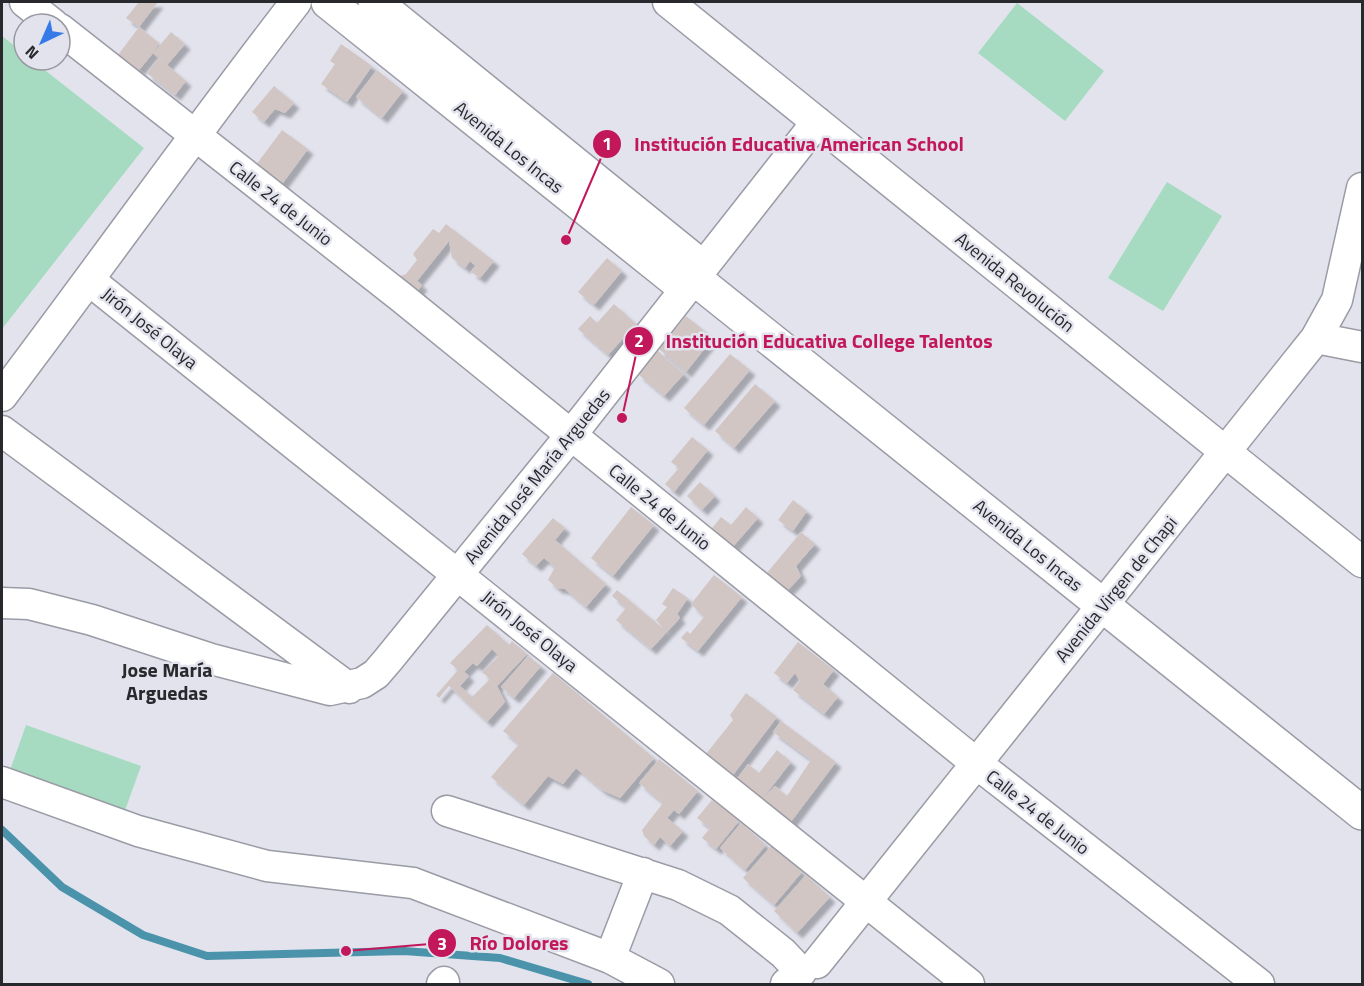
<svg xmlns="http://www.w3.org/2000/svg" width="1364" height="986" font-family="'Titillium Web',sans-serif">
  <defs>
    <filter id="shadow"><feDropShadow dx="5.5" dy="5.5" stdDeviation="1.5" flood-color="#0004"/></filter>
  </defs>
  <rect width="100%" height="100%" fill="#e2e3ed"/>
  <path fill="#a7dbc1" d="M 1017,3 L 1104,71 L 1065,121 L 978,53 Z
    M 2,36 L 24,53 L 24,60 L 32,60 L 144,148 L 2,329 Z
    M 1167,182 L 1222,216 L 1163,311 L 1108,278 Z
    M 26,725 L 141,766 L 123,816 L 8,776 Z"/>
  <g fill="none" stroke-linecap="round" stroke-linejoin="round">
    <path stroke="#4b93ab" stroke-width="8" d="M 2,830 L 62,887 L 143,935 L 207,956 L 404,951 L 500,958 L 588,984"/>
  </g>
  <path fill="#d1c6c3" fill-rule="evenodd" filter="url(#shadow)" d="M 139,2 L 158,2 L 139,27 L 126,18 Z
    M 139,27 L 159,43 L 153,53 L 171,32 L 185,44 L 167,65 L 186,81 L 175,95 L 147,73 L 158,59 L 163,62 L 153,53 L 139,70 L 118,55 Z
    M 341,44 L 372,66 L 347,102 L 321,84 L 335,64 L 330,61 Z
    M 377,70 L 403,91 L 382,118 L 356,97 Z
    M 274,86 L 294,103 L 285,113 L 275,109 L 264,122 L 252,112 Z
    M 282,130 L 308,149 L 282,184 L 256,165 Z
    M 446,224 L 494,261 L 480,278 L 471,272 L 476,266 L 470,261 L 465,268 L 452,258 L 449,241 L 417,281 L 422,285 L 417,292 L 398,277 L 406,274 L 417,260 L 413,254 L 433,229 L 439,233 Z
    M 607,258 L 622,271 L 594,305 L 578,292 Z
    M 614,304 L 636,324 L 608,355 L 578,329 L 590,316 L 597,323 Z
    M 686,316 L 713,338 L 686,372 L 659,349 Z
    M 658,351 L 684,374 L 664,396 L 638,374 Z
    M 730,354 L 750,370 L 704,425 L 684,408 Z
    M 755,384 L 775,401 L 734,448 L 715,431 Z
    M 692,437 L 708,450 L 674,492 L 665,484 L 679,468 L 671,462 Z
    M 700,482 L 715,496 L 702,510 L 687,496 Z
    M 793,500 L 807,511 L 793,531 L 778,520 Z
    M 631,507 L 654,525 L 613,576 L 591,558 Z
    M 746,507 L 758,518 L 730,550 L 709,532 L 721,517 L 731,525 Z
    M 553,518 L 565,528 L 555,540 L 606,584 L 586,607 L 565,589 L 557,588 L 548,580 L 555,567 L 544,558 L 536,566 L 522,554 Z
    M 801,532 L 815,544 L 796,566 L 801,576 L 787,591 L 766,574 Z
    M 714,575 L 742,597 L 698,651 L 681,638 L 687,631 L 690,634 L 704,617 L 691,604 Z
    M 673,588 L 688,598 L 677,614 L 680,618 L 651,649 L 616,620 L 626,608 L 612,596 L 617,590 L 666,631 L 656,620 L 667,607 L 662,604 Z
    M 487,625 L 509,645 L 512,641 L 527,654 L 497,686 L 505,702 L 487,722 L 449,686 L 439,698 L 436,695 L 458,670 L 450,663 ZM 492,649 L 499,656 L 482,672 L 490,679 L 472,697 L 460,686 L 469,676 L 464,672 L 473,663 L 477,666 Z
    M 798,642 L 834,670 L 823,684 L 838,697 L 824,714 L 793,690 L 800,681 L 795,673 L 787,683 L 774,673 Z
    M 528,656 L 541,666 L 514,698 L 501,687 Z
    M 553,673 L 654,758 L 620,798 L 602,790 L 576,768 L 563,784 L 548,776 L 524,805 L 491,777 L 519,744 L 503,731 Z
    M 746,693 L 777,717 L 733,775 L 706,754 L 733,720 L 730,715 Z
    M 781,721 L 836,762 L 787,827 L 736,780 L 748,764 L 759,773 L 777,750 L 791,762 L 763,798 L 775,786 L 787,796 L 811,760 L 773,732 Z
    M 659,759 L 698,791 L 679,814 L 674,810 L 667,818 L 683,831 L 670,846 L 660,837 L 654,845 L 644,836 L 642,830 L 663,803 L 639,783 Z
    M 712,800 L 739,821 L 716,849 L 702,838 L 710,828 L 697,818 Z
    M 741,823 L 766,845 L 745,870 L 720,848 Z
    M 772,845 L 802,872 L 774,905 L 743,878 Z
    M 806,875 L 830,897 L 797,933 L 774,911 Z"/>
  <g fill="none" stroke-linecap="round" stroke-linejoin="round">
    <g stroke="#9a9ba5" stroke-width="33">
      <path id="minor" d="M 25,2 L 53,24
        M 668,2 L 1362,562
        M 60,29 L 401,297 L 976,763 L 1259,984
        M 89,280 L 969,984
        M 1316,338 L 1362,347
        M 2,396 C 101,265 196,131 296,2
        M 2,431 L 349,688
        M 2,603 L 29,604 L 92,620 L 211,659 L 330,690 L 362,683 L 376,674 L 388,660 L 571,435 L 817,122
        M 2,782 L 138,831 L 267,866 L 413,883 L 610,958 L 659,984
        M 447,811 L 678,885 L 729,910 L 783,953 L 801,972 L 786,984
        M 610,958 L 643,873
        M 817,963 L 1316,338 L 1337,300 L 1362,188
        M 442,984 L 444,982"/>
    </g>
    <g stroke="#9a9ba5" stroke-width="36">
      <path id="major" d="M 328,2 L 674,279 L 694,278
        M 375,2 L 691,258 L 694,278 L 1362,813"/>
    </g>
    <use href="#minor" stroke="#fff" stroke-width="30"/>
    <use href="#major" stroke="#fff" stroke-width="33"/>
  </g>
  <g text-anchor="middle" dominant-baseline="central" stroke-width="5" stroke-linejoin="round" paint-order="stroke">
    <g font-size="18" fill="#28292c" stroke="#e2e3ed">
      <text transform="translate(509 147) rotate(39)">Avenida Los Incas</text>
      <text transform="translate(281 203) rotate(38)">Calle 24 de Junio</text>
      <text transform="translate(1015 282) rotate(39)">Avenida Revolución</text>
      <text transform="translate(150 328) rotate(39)">Jirón José Olaya</text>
      <text transform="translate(537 476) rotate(-51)">Avenida José María Arguedas</text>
      <text transform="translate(660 507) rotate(39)">Calle 24 de Junio</text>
      <text transform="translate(1028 545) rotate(39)">Avenida Los Incas</text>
      <text transform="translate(1116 589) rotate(-51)">Avenida Virgen de Chapi</text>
      <text transform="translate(530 631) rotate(39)">Jirón José Olaya</text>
      <text transform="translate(1038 812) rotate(38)">Calle 24 de Junio</text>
    </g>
    <g font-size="20" font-weight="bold" fill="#28292c" stroke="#e2e3ed">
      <text x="167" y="669">Jose María<tspan x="167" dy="23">Arguedas</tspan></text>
    </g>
  </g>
  <path fill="none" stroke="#c2185b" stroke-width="2" d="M566 240L607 144M622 418L639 341M346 951L442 943"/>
  <g fill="#c2185b" stroke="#e2e3ed" stroke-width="2">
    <circle cx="566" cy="240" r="6"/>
    <circle cx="622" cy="418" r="6"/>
    <circle cx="346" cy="951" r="6"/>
    <circle cx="607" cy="144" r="15"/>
    <circle cx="639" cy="341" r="15"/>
    <circle cx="442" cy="943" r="15"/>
  </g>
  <g font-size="18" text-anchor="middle" font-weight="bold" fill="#fff">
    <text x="607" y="150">1</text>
    <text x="639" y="347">2</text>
    <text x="442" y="950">3</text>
  </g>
  <g font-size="20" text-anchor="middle" font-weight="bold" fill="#c2185b" stroke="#e2e3ed" stroke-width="5" stroke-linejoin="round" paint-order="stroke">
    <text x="799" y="151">Institución Educativa American School</text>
    <text x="829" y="348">Institución Educativa College Talentos</text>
    <text x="519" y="950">Río Dolores</text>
  </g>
  <rect width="1364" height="986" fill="none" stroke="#28292c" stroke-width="6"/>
  <g transform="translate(42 42) rotate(224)"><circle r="28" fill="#e2e3ed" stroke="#9899a0" stroke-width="1.5"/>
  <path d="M0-4.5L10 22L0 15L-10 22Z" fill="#367ae8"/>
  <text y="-9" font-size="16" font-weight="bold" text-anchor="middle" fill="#28292c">N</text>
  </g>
</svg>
